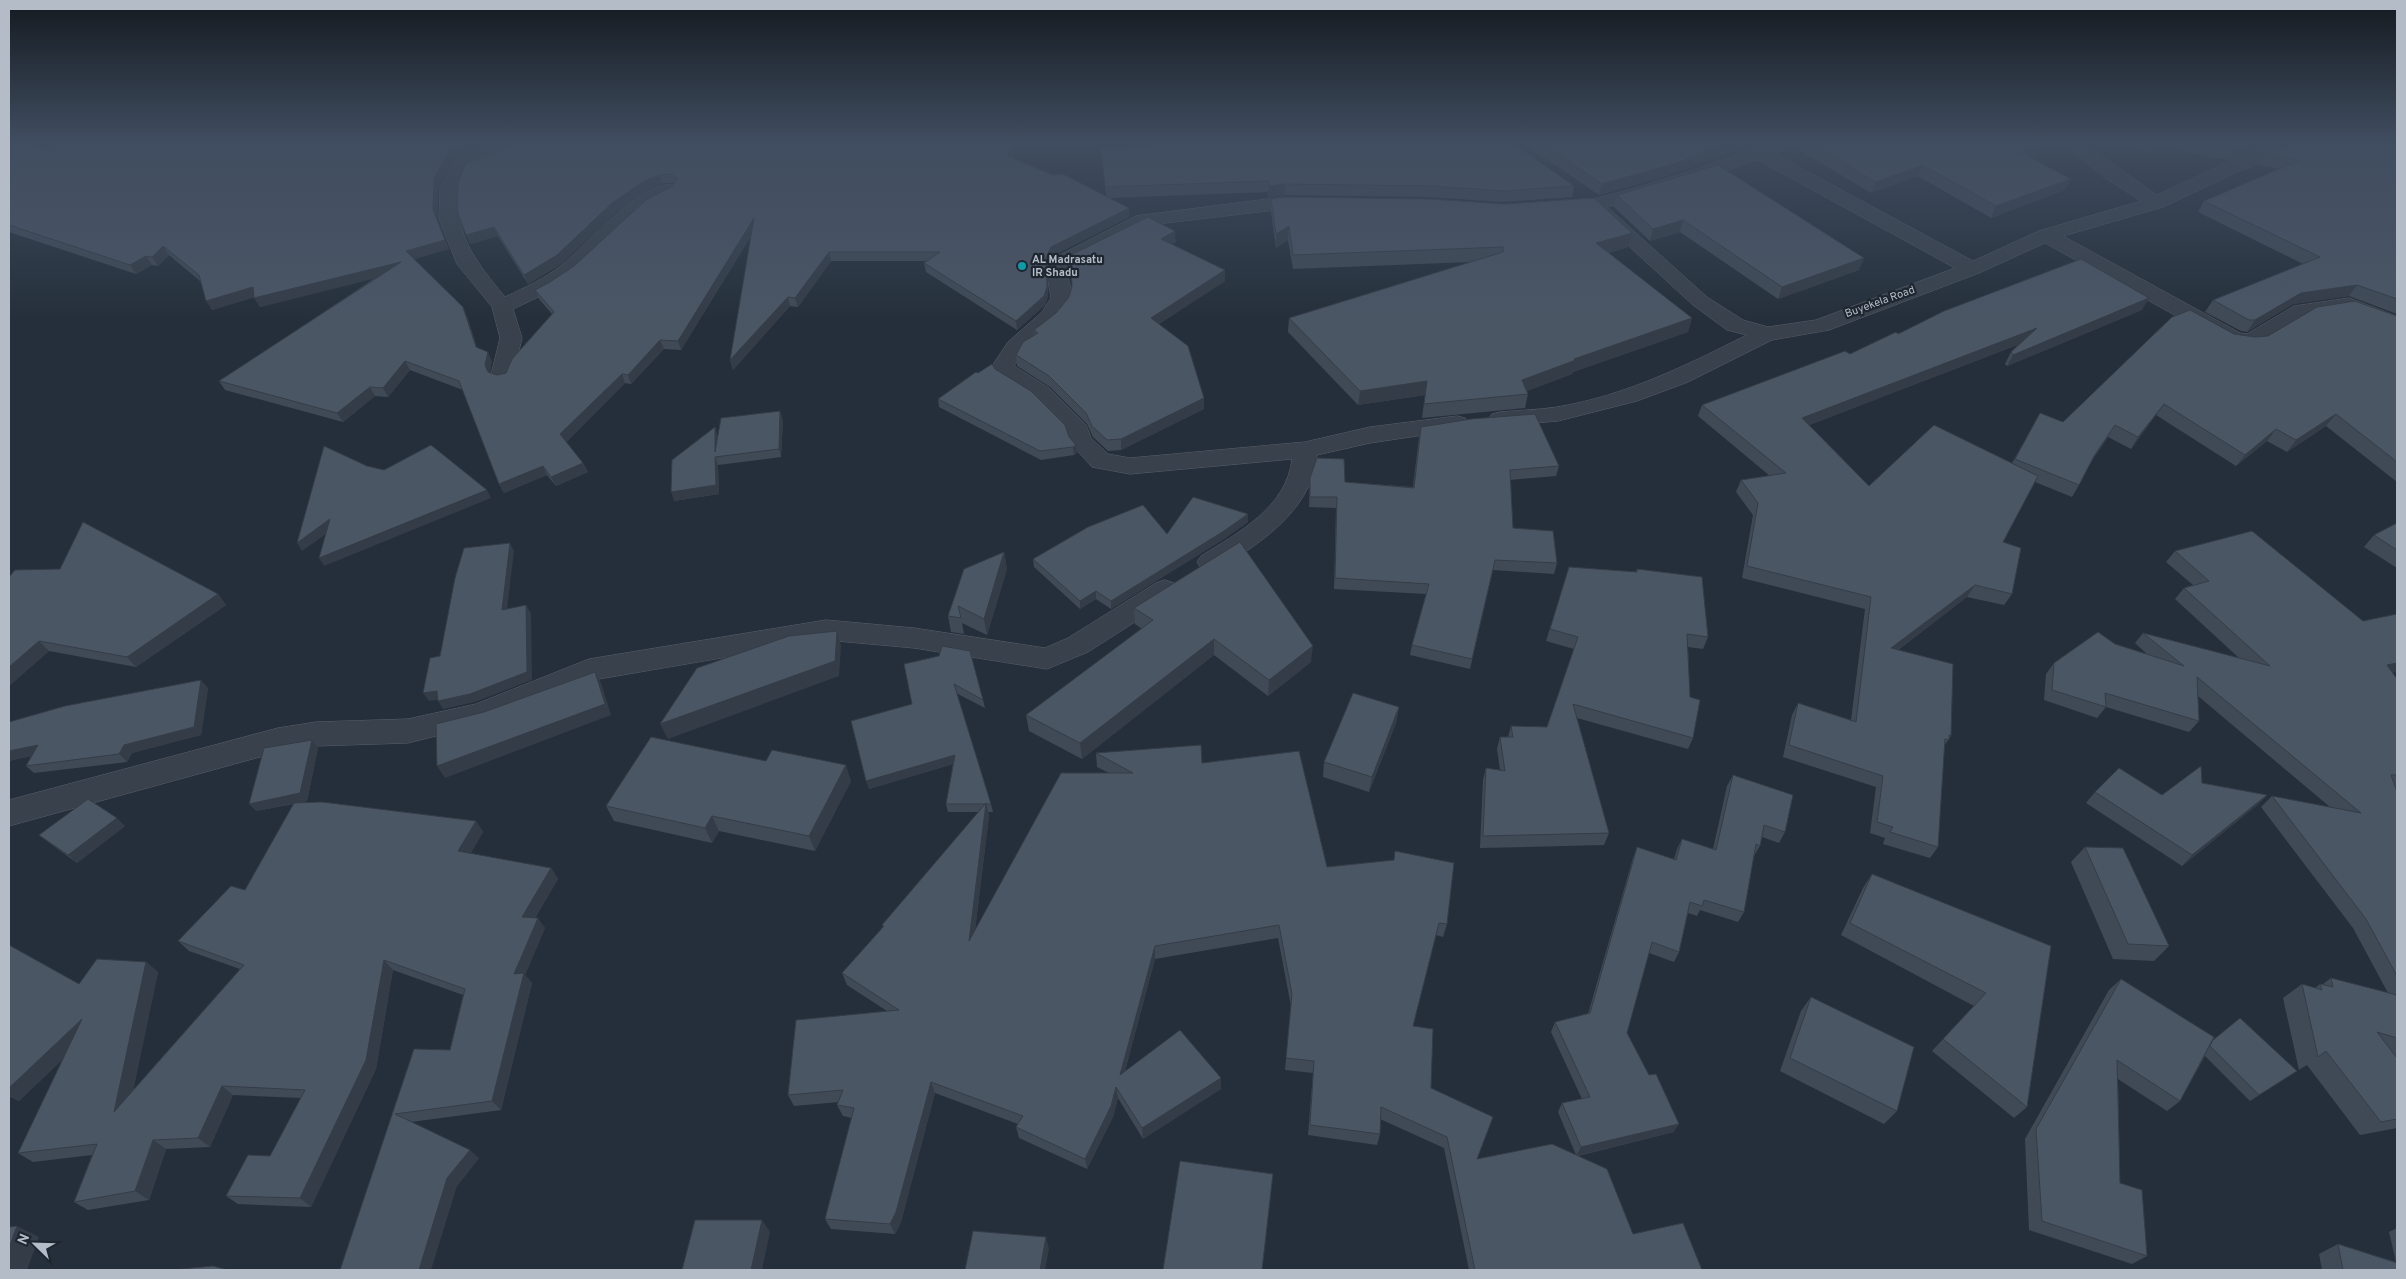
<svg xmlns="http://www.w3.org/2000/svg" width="2406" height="1279" font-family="Overpass,sans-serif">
  <rect width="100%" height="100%" fill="#252f3b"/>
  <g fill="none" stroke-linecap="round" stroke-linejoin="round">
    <g stroke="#575f69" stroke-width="1">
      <path id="minor" d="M 506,142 L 532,142 L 529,146 L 468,170 C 444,222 472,257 505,297 C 526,287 544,279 562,265 C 585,245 645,177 675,185 L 678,189 L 675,193 L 648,207 L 576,273 L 553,290 L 513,309 L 522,338 L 513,375 L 510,380 L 502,382 L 494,380 L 491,375 L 500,338 L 492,307 L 457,264 L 439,219 L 440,188 L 453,162 Z
        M 1775,142 L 1802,142 L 1799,146 L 1775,154 L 1973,261 L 2039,231 L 2141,201 L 2104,177 L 2061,142 L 2082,142 L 2157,195 L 2221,165 L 2279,142 L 2304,142 L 2301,146 L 2235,173 L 2163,207 L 2063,236 L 2240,333 L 2247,334 L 2294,306 L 2349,298 L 2397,316 L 2397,329 L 2347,311 L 2308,317 L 2259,346 C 2248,348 2238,346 2227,344 L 2045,243 L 1979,273 L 1829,330 L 1772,340 L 1688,382 L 1637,401 L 1558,421 L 1500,426 L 1492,424 L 1488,419 L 1492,414 L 1500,412 C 1519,410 1539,410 1557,407 C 1625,396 1687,365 1747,335 L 1727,330 L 1693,305 L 1596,216 L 1593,212 L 1595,210 L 1562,212 L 1555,210 L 1552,206 L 1555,202 C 1569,198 1583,201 1597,198 C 1657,184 1718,161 1775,142 ZM 1758,160 L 1955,268 L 1816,320 L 1768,327 L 1743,320 L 1707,297 L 1607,207 L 1684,185 Z
        M 1284,197 L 1316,200 L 1319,204 L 1316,208 L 1284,209 L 1148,225 L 1077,260 C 1058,276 1077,289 1071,303 C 1058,329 1028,340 1014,366 L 1049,388 L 1086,425 L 1091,438 L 1108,454 L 1130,458 L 1305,442 L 1370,427 L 1457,416 L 1465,418 L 1469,423 L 1465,428 L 1457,430 L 1370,443 L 1317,455 C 1313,501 1276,532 1239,556 C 1226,564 1216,573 1201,568 L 1197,562 L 1201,556 C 1238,533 1287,507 1292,459 L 1130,474 L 1092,467 L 1072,445 L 1067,432 L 1033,398 L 997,376 L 992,366 L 1008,342 L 1042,312 L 1051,298 L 1047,275 L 1058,256 L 1136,216 Z
        M 1165,580 L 1174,583 L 1178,590 L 1174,597 L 1088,652 L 1047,669 L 914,648 L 826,640 L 593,680 L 491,722 L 408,743 L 316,746 L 278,752 L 9,826 L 9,800 L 278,728 L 316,722 L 408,719 L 476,704 L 589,659 L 826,620 L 914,628 L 1045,648 L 1068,638 L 1156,583 Z"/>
    </g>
    <use href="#minor" fill="#39414c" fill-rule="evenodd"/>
  </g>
  <path fill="#404a57" d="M 9,142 L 49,148 L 40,142 L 501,142 L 452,160 L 438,188 L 437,219 L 449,249 L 414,259 L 467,316 L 477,348 L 492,361 L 490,372 L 497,375 L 506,373 L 552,314 L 539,299 L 535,290 L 550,282 L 574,266 L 673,186 L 675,183 L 662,183 L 647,190 L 615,213 L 561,264 L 528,284 L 498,236 L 470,244 L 466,235 L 519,142 L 1022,142 L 1012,158 L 1106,196 L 1101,148 L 1574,186 L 1572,197 L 1503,202 L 1427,197 L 1284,195 L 1268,197 L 1268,192 L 1110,198 L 1129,208 L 1129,217 L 1052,256 L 1047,267 L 1048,296 L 1045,305 L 1017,330 L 926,272 L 924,263 L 928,261 L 831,261 L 798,307 L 790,306 L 733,370 L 730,360 L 751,236 L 681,350 L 664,349 L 631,384 L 625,383 L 566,442 L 583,463 L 588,472 L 556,486 L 547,475 L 504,493 L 499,484 L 463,390 L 410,370 L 388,397 L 375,396 L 343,422 L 225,390 L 219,381 L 375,278 L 260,307 L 254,297 L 212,310 L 200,281 L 169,255 L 158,266 L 152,265 L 136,274 L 9,232 Z
    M 1521,142 L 1764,142 L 1698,163 L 1697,165 L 1669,175 L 1599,195 Z
    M 1799,142 L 2063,142 L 2061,145 L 2030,157 L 2071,179 L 2065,190 L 1991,218 L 1918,176 L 1871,193 L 1797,149 Z
    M 2126,142 L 2274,142 L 2229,160 L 2163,148 L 2146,153 Z
    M 2397,142 L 2397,314 L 2349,296 L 2293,304 L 2247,332 L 2241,331 L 2205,312 L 2213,300 L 2303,264 L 2198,212 L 2204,201 L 2280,169 L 2259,165 L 2266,154 Z
    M 1617,195 L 1859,270 L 1778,299 L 1680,232 L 1650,241 L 1614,207 Z
    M 1271,199 L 1632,233 L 1628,247 L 1608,253 L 1692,318 L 1688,332 L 1573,372 L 1572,374 L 1527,391 L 1528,394 L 1525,408 L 1422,418 L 1425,395 L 1358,405 L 1288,332 L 1289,318 L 1470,262 L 1293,269 L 1288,240 L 1276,248 L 1271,212 Z
    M 1176,242 L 1172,244 L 1225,270 L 1225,281 L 1159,324 L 1204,398 L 1204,409 L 1121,450 L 1108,451 L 1093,437 L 1087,424 L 1050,387 L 1017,366 L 1016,355 L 1035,335 L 1034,330 L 1056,313 L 1069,297 Z
    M 2142,310 L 2007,366 L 2005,364 L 2011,352 L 2020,344 L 1809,425 L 1869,486 L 2012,463 L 2040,413 L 2063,422 L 2234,334 L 2255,337 L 2268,336 L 2397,316 L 2397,482 L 2326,426 L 2287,452 L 2267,441 L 2236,466 L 2156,415 L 2131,449 L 2108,437 L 2093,459 L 2079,485 L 2072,497 L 2035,482 L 2003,542 L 2012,594 L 2004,605 L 1967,597 L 1898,650 L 1951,736 L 1944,746 L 1938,847 L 1930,858 L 1883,844 L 1885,838 L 1870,833 L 1876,787 L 1783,757 L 1792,715 L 1798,703 L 1851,720 L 1865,609 L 1742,578 L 1753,515 L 1736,492 L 1741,480 L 1770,476 L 1698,416 L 1702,405 L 1850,354 L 1898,334 Z
    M 995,369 L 1069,437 L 1077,453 L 1074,455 L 1041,460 L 939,407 L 938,399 L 978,373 Z
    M 783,420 L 781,457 L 718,465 L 719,494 L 674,501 L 715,427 L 717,435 L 718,438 Z
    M 1419,437 L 1559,466 L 1556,476 L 1510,480 L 1513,528 L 1557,563 L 1554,574 L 1493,570 L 1470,669 L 1410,655 L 1412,645 L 1426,594 L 1334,589 L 1336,508 L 1309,507 L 1310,478 L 1345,482 L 1413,487 Z
    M 1248,522 L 1224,539 L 1111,609 L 1096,599 L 1080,609 L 1034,567 L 1033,559 L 1167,534 Z
    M 2397,523 L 2397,568 L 2364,547 L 2374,535 Z
    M 2175,551 L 2392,673 L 2397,679 L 2397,787 L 2395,787 L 2397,792 L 2397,1056 L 2396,1056 L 2397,1058 L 2397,1128 L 2360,1135 L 2307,1065 L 2299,1070 L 2283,998 L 2302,984 L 2315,988 L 2320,984 L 2323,984 L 2331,978 L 2388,993 L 2353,928 L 2261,807 L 2272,796 L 2330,807 L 2198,696 L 2199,721 L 2189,732 L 2106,707 L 2097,718 L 2044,700 L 2046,674 L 2054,663 L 2115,644 L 2148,655 L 2135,643 L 2143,633 L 2239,658 L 2175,599 L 2184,588 L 2193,585 L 2166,562 Z
    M 1004,552 L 1007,569 L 987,635 L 962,623 L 964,634 L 951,632 L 948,616 Z
    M 1569,567 L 1636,572 L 1637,569 L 1708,637 L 1703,649 L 1688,647 L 1690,697 L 1693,738 L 1688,749 L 1577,718 L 1609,833 L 1604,845 L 1480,848 L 1483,780 L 1486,768 L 1500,770 L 1497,749 L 1500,737 L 1508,737 L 1511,726 L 1547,727 L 1574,649 L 1546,641 Z
    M 60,569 L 218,594 L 226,605 L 136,667 L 49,651 L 9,686 L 9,577 Z
    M 1134,608 L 1311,662 L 1268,696 L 1214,655 L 1082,759 L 1029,731 L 1026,715 L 1142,629 L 1135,624 Z
    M 939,656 L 983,700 L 985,708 L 956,693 L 991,804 L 993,812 L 988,812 L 989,816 L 975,930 L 1109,773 L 1097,767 L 1096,753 L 1202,763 L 1327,867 L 1447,924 L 1443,937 L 1436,935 L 1413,1026 L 1431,1088 L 1477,1159 L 1576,1155 L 1558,1112 L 1562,1103 L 1582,1099 L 1551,1032 L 1555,1022 L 1588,1014 L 1633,858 L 1637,847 L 1674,859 L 1677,849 L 1682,839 L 1713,849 L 1727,786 L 1733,775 L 1785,832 L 1779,843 L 1762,837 L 1760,846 L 1754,856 L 1744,912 L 1738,922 L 1700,910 L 1697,916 L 1688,913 L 1679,952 L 1674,962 L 1649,953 L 1627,1033 L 1674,1132 L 1578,1156 L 1633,1234 L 1702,1270 L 1469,1270 L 1444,1148 L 1380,1119 L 1380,1134 L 1377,1145 L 1308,1135 L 1313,1073 L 1285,1070 L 1291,1006 L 1278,938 L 1155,959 L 1125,1071 L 1221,1089 L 1143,1139 L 1118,1098 L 1113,1117 L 1087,1169 L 1019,1138 L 1016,1127 L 1018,1124 L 935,1093 L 901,1222 L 895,1234 L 831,1229 L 825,1219 L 852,1118 L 843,1116 L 837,1105 L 839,1102 L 794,1106 L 788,1095 L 887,1011 L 847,985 L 842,973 L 883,927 L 882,925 L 979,812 L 948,812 L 946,804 L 953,764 L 869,789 Z
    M 208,688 L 201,735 L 132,753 L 127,762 L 34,773 L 26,766 L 31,756 L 9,761 L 9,722 Z
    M 1399,707 L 1396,723 L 1369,792 L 1323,777 L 1324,762 Z
    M 318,748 L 307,801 L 298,803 L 476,821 L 483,832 L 470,854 L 551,868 L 558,879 L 535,918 L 545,928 L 525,975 L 532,983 L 501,1110 L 411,1122 L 479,1158 L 457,1186 L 340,1270 L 414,1049 L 450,1050 L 463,995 L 393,970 L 376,1069 L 311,1207 L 238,1204 L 226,1196 L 270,1156 L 301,1098 L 233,1095 L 210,1147 L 166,1149 L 149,1200 L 88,1210 L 74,1202 L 92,1155 L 33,1162 L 18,1153 L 63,1059 L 19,1101 L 9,1096 L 9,945 L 79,984 L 146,962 L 158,972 L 133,1090 L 240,969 L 189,951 L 178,941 L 245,890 L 294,804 L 256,811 Z
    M 766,761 L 851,781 L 815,851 L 719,831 L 712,843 L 614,821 L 606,806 Z
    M 2202,783 L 2267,795 L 2256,806 L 2182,866 L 2086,803 L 2095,792 L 2162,795 Z
    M 125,826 L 77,863 L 48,842 L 39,835 Z
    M 2085,847 L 2169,946 L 2154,961 L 2113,959 L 2071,862 Z
    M 1872,874 L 2051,946 L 2027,1107 L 2014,1118 L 1932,1051 L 1974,1006 L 1841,935 L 1863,888 Z
    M 2121,979 L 2213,1040 L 2297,1071 L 2250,1101 L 2205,1056 L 2180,1101 L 2167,1111 L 2118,1079 L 2120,1183 L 2147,1256 L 2132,1264 L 2029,1230 L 2025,1139 L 2109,990 Z
    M 1811,997 L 1897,1111 L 1884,1124 L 1780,1071 L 1801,1011 Z
    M 2397,1228 L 2397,1270 L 2322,1270 L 2319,1254 L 2338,1244 L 2396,1262 L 2389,1232 Z"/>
  <path fill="#343c47" d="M 474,142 L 501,142 L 452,160 L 438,188 L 437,219 L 449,249 L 411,260 L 406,251 L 433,210 L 434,179 L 448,152 Z
    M 1016,142 L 1022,142 L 1008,165 L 1007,156 Z
    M 1733,142 L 1764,142 L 1698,163 L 1697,165 L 1669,175 L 1599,195 L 1602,184 Z
    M 2046,142 L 2063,142 L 2061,145 L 2015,163 L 2020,152 Z
    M 2153,142 L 2166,142 L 2163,148 L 2146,153 Z
    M 2253,142 L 2274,142 L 2229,160 L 2236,149 Z
    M 1923,165 L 1918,176 L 1871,193 L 1876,182 Z
    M 660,175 L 662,183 L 647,190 L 615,213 L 561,264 L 528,284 L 524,275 L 611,204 L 644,181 Z
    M 2071,179 L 2065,190 L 1991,218 L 1996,206 Z
    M 1285,184 L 1284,195 L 1268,197 L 1269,186 Z
    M 1129,208 L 1129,217 L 1052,256 L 1047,267 L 1048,296 L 1045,305 L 1017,330 L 1016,321 L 1051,247 Z
    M 754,218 L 756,227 L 681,350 L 678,341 Z
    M 1683,220 L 1680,232 L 1650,241 L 1653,229 Z
    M 1289,226 L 1288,240 L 1276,248 L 1276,234 Z
    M 494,227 L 498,236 L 470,244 L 466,235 Z
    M 1175,231 L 1176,242 L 1162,250 L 1161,239 Z
    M 1632,233 L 1628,247 L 1593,257 L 1596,243 Z
    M 163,246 L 169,255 L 158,266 L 152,257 Z
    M 829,252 L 831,261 L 798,307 L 795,298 Z
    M 146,256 L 152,265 L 136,274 L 130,265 Z
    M 1864,258 L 1859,270 L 1778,299 L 1782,287 Z
    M 401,262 L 405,271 L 260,307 L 254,298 Z
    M 1225,270 L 1225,281 L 1151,329 L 1151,318 Z
    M 2357,285 L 2349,296 L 2293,304 L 2247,332 L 2255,320 L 2301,293 Z
    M 253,287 L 259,296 L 212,310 L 206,301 Z
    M 788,297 L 790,306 L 733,370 L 730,360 Z
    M 2149,298 L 2142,310 L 2007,366 L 2013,355 Z
    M 463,307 L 467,316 L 480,357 L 476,347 Z
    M 1692,318 L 1688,332 L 1573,372 L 1572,374 L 1519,394 L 1522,380 L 1574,359 Z
    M 2037,328 L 2030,340 L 1797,430 L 1802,418 Z
    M 660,340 L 664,349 L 631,384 L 628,375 Z
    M 488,352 L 492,361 L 489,375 L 485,365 Z
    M 405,361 L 410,370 L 388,397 L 383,388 Z
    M 622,374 L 625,383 L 565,444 L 560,434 Z
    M 1427,381 L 1425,395 L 1358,405 L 1360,391 Z
    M 370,387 L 375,396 L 343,422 L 337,413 Z
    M 1204,398 L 1204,409 L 1121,450 L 1121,439 Z
    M 2164,404 L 2156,415 L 2131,449 L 2138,437 Z
    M 780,411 L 783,420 L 781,457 L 779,449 Z
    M 2336,414 L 2326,426 L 2287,452 L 2296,440 Z
    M 715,427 L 717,435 L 718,456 L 715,452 Z
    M 2276,429 L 2267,441 L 2236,466 L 2245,455 Z
    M 1076,445 L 1077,453 L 1074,455 L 1073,447 Z
    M 715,457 L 718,465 L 719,494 L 674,501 L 671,492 Z
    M 583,463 L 588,472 L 556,486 L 551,477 Z
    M 543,466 L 547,475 L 504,493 L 499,484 Z
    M 487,490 L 491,498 L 324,566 L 319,558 Z
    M 1248,514 L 1248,522 L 1224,539 L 1111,609 L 1111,601 Z
    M 330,519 L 336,527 L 302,551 L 297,543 Z
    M 510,543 L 514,551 L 506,618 L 502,610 Z
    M 1004,552 L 1007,569 L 987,635 L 984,619 Z
    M 1975,585 L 1967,597 L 1884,660 L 1891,648 Z
    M 1096,591 L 1096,599 L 1080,609 L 1080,601 Z
    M 218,594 L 226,605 L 136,667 L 127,657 Z
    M 526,605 L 531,613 L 532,680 L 475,702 L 443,709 L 438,701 Z
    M 837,631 L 841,646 L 839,676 L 668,739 L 660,724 Z
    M 1214,639 L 1214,655 L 1082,759 L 1080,743 Z
    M 39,641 L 49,651 L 9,686 L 9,667 Z
    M 1313,646 L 1311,662 L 1268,696 L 1269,680 Z
    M 2397,663 L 2397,672 L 2376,676 L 2387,665 Z
    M 595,672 L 601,683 L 611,715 L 445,778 L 437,766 Z
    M 201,680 L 208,688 L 201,735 L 132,753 L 127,762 L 119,754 L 124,745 Z
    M 437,691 L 443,699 L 429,701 L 423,693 Z
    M 1399,707 L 1396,723 L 1369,792 L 1372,777 Z
    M 312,740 L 318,748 L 307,801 L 256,811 L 249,804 Z
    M 38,745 L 46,753 L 9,761 L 9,751 Z
    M 955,755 L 957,763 L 869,789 L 866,781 Z
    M 846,765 L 851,781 L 815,851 L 809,836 Z
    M 2267,795 L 2256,806 L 2182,866 L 2192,855 Z
    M 986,803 L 989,816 L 972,954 L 969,941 Z
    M 712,816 L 719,831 L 712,843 L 705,828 Z
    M 117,818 L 125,826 L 77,863 L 68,855 Z
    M 476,821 L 483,832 L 466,862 L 458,851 Z
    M 551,868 L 558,879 L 529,927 L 522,917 Z
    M 538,918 L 545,928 L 525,975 L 532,983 L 501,1110 L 492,1101 L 514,974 Z
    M 1155,946 L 1155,959 L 1121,1086 L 1120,1075 Z
    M 384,960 L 393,970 L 376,1069 L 311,1207 L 300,1198 Z
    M 146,962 L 158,972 L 127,1121 L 114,1112 Z
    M 82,1019 L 95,1028 L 19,1101 L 9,1095 L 9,1088 Z
    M 1221,1078 L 1221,1089 L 1143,1139 L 1142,1128 Z
    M 931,1082 L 935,1093 L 901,1222 L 895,1234 L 890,1224 Z
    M 222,1086 L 233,1095 L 210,1147 L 198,1138 Z
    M 1116,1087 L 1118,1098 L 1113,1117 L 1087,1169 L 1085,1159 Z
    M 1679,1124 L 1674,1132 L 1576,1156 L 1581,1147 Z
    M 153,1140 L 166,1149 L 149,1200 L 135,1191 Z
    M 470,1150 L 479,1158 L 457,1186 L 431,1270 L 419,1270 L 447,1178 Z
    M 762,1220 L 770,1232 L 762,1270 L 751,1270 Z
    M 17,1226 L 39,1237 L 27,1270 L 9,1270 L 9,1248 Z
    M 1046,1237 L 1049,1249 L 1045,1270 L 1040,1270 Z"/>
  <path fill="#4b5665" stroke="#343c47" d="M 9,142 L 27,142 L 62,152 L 47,142 L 474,142 L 448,152 L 434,179 L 433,210 L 445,240 L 406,251 L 463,307 L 476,347 L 488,352 L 485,365 L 488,372 L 497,375 L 506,373 L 512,359 L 554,312 L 535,290 L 550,282 L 574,266 L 646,200 L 673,186 L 677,179 L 672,174 L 660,175 L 644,181 L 611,204 L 557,255 L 524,275 L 494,227 L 466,235 L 458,213 L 457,197 L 459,180 L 466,163 L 519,142 L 1016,142 L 1007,156 L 1053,175 L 1063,174 L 1129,208 L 1051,247 L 1046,258 L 1047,287 L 1044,296 L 1016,321 L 924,263 L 940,252 L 829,252 L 795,298 L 788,297 L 730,360 L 754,218 L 678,341 L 660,340 L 628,375 L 622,374 L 560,434 L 583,463 L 551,477 L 543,466 L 499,484 L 459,381 L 405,361 L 383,388 L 370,387 L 337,413 L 219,381 L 401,262 L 254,298 L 253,287 L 206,301 L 199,275 L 163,246 L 152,257 L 146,256 L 130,265 L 9,225 Z
    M 1153,142 L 1511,142 L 1574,186 L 1505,191 L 1429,186 L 1285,184 L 1269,186 L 1268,181 L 1105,187 L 1101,148 L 1152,144 Z
    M 1540,142 L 1733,142 L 1698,153 L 1700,154 L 1673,164 L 1602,184 Z
    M 1808,142 L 2046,142 L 2020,152 L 2071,179 L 1996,206 L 1923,165 L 1876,182 Z
    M 2196,142 L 2253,142 L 2236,149 Z
    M 2296,142 L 2397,142 L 2397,299 L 2357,285 L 2301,293 L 2255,320 L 2249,320 L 2213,300 L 2320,257 L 2204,201 L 2300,160 L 2266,154 Z
    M 1718,165 L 1864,258 L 1782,287 L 1683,220 L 1653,229 L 1617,195 Z
    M 1285,197 L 1429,199 L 1505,204 L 1594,198 L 1632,233 L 1596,243 L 1692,318 L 1574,359 L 1576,360 L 1522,380 L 1528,394 L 1424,404 L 1427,381 L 1360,391 L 1289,318 L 1503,252 L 1503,247 L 1293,255 L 1289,226 L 1276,234 L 1271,199 Z
    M 1148,217 L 1175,231 L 1161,239 L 1225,270 L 1151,318 L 1188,346 L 1204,398 L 1121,439 L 1107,440 L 1092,426 L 1086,413 L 1049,376 L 1016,355 L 1023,342 L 1038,333 L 1034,330 L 1056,313 L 1069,297 L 1072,286 L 1071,255 Z
    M 2081,259 L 2149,298 L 2013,355 L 2011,352 L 2037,328 L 1802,418 L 1869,486 L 1934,425 L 2038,476 L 2003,542 L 2021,548 L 2012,594 L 1975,585 L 1891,648 L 1953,664 L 1951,736 L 1949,735 L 1949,740 L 1945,739 L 1938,847 L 1890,832 L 1893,827 L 1877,822 L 1883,776 L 1789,745 L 1798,703 L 1856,722 L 1871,597 L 1747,566 L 1758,503 L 1741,480 L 1786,473 L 1702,405 L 1845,351 L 1850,354 L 1896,332 L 1898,334 L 1944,311 Z
    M 2355,301 L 2397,316 L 2397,462 L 2336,414 L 2296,440 L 2276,429 L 2245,455 L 2164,404 L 2138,437 L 2115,425 L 2094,456 L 2079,485 L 2015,459 L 2040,413 L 2063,422 L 2172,317 L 2190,310 L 2234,334 L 2255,337 L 2268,336 L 2317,307 Z
    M 992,364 L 995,369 L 1031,391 L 1065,425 L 1069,437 L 1076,445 L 1073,447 L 1040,451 L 938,399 L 976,372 L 978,373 Z
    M 780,411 L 779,449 L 715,457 L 716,485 L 671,492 L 672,460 L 715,427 L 715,452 L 721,418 Z
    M 1535,414 L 1559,466 L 1510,470 L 1513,528 L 1553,531 L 1557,563 L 1495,560 L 1472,659 L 1412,645 L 1429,584 L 1335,578 L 1337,497 L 1310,497 L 1310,478 L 1317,458 L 1344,459 L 1345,482 L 1414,488 L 1421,427 L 1471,419 Z
    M 431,445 L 487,490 L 319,558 L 330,519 L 297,543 L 324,446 L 367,466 L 384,470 Z
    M 1193,497 L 1248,514 L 1224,531 L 1111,601 L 1096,591 L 1080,601 L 1033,559 L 1088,527 L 1143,505 L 1167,534 Z
    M 83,522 L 218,594 L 127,657 L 39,641 L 9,667 L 9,577 L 15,570 L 60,569 Z
    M 2397,523 L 2397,550 L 2374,535 Z
    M 2252,531 L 2363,621 L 2397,614 L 2397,663 L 2387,665 L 2397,679 L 2397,775 L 2391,775 L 2397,792 L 2397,976 L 2366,919 L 2272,796 L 2361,813 L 2197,677 L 2199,721 L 2105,693 L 2106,707 L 2052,690 L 2054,663 L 2098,632 L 2115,644 L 2184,666 L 2143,633 L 2270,666 L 2184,588 L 2209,581 L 2175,551 Z
    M 1240,542 L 1313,646 L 1269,680 L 1214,639 L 1080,743 L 1026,715 L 1153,620 L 1134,608 Z
    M 510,543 L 502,610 L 526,605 L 527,672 L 470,694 L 438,701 L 437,691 L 423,693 L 430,658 L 440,656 L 455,578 L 464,548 Z
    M 1004,552 L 984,619 L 958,606 L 961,618 L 948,616 L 964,569 Z
    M 1569,567 L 1637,572 L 1637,569 L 1702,577 L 1708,637 L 1687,634 L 1690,697 L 1700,700 L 1693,738 L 1573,704 L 1609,833 L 1483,836 L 1486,768 L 1505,771 L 1500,737 L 1513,737 L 1511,726 L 1547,727 L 1578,637 L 1550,629 Z
    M 837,631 L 835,661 L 660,724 L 697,668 L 789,636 Z
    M 942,646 L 970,651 L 983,700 L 954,684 L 991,804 L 986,804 L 986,803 L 985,804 L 946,804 L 955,755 L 866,781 L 851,721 L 912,704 L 904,664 L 939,656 Z
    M 595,672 L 605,704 L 437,766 L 436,724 L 484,712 Z
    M 201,680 L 194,727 L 124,745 L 119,754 L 26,766 L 38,745 L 9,751 L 9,722 L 65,706 Z
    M 1353,693 L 1399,707 L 1372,777 L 1324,762 Z
    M 651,737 L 766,761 L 772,750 L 846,765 L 809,836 L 712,816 L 705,828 L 606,806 Z
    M 312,740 L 300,793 L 249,804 L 264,748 Z
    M 1201,745 L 1202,763 L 1299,751 L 1327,867 L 1394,860 L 1395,851 L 1454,863 L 1447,924 L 1439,923 L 1413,1026 L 1433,1029 L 1431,1088 L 1493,1117 L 1477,1159 L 1552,1144 L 1607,1169 L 1633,1234 L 1683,1223 L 1702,1270 L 1475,1270 L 1447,1137 L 1381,1107 L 1380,1134 L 1310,1125 L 1314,1061 L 1286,1058 L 1292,994 L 1279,925 L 1155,946 L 1120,1075 L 1180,1030 L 1221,1078 L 1142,1128 L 1116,1087 L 1111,1106 L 1085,1159 L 1016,1127 L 1023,1116 L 931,1082 L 896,1212 L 890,1224 L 825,1219 L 854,1108 L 837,1105 L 843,1090 L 788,1095 L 796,1020 L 899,1010 L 842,973 L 884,926 L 882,925 L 986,803 L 969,941 L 1061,773 L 1133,773 L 1096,753 Z
    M 2201,766 L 2202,783 L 2267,795 L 2192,855 L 2095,792 L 2119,768 L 2162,795 Z
    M 1733,775 L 1793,795 L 1785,832 L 1764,825 L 1760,846 L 1756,844 L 1744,912 L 1704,900 L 1702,906 L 1690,902 L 1679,952 L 1652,942 L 1627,1033 L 1649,1075 L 1656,1074 L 1679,1124 L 1581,1147 L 1562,1103 L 1590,1097 L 1555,1022 L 1590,1013 L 1637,847 L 1676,860 L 1682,839 L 1716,850 Z
    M 88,799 L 117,818 L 68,855 L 39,835 Z
    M 322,802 L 476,821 L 458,851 L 551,868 L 522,917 L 538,918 L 514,974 L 524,973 L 492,1101 L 395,1114 L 470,1150 L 447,1178 L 419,1270 L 340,1270 L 414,1049 L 450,1050 L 465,989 L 384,960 L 366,1060 L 300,1198 L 226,1196 L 248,1155 L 270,1156 L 305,1090 L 222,1086 L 198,1138 L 153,1140 L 135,1191 L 74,1202 L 97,1144 L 18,1153 L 82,1019 L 9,1088 L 9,945 L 79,984 L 97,959 L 146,962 L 114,1112 L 244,965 L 178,941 L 231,886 L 245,890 L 294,803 Z
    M 2085,847 L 2123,848 L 2169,946 L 2128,944 Z
    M 1872,874 L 2051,946 L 2027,1107 L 1943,1039 L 1986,993 L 1850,923 Z
    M 2331,978 L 2397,995 L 2397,1038 L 2377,1032 L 2397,1058 L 2397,1119 L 2381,1122 L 2326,1051 L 2318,1057 L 2302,984 L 2322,990 L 2320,984 L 2333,987 Z
    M 2121,979 L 2214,1037 L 2180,1101 L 2117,1060 L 2120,1183 L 2142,1190 L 2147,1256 L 2042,1221 L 2036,1129 Z
    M 1811,997 L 1914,1047 L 1897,1111 L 1790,1058 Z
    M 2240,1018 L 2297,1071 L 2259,1095 L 2210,1046 L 2212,1041 Z
    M 1180,1161 L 1273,1174 L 1262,1270 L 1163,1270 Z
    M 695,1220 L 762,1220 L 751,1270 L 682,1270 Z
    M 17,1226 L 9,1248 L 9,1227 Z
    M 973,1231 L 1046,1237 L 1040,1270 L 965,1270 Z
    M 2338,1244 L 2397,1263 L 2397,1270 L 2343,1270 Z
    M 213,1266 L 228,1270 L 172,1270 Z"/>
  <linearGradient id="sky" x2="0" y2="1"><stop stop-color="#141a20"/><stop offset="0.44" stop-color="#404d60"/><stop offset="1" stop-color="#404d60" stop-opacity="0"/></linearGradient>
  <rect width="2406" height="321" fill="url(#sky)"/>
  <circle fill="#0f9aa8" stroke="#1e2630" stroke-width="2" cx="1022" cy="266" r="5"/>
  <g text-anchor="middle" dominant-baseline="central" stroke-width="4.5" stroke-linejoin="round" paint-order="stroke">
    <g font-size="11" font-weight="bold" fill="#b4bcc7" stroke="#1e2630" text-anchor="start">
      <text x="1032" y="260">AL Madrasatu<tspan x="1032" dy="13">IR Shadu</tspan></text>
    </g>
    <g font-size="11" fill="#b4bcc7" stroke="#1e2630">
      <text transform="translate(1880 302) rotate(-20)">Buyekela Road</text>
    </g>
  </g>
  <rect width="2406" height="1279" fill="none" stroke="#b4bcc7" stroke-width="20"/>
  <g transform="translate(35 1244) rotate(293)" stroke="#1e2630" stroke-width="4" paint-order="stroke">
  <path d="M0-4L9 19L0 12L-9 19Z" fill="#b4bcc7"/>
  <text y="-8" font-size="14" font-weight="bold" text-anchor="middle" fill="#b4bcc7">N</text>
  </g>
</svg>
